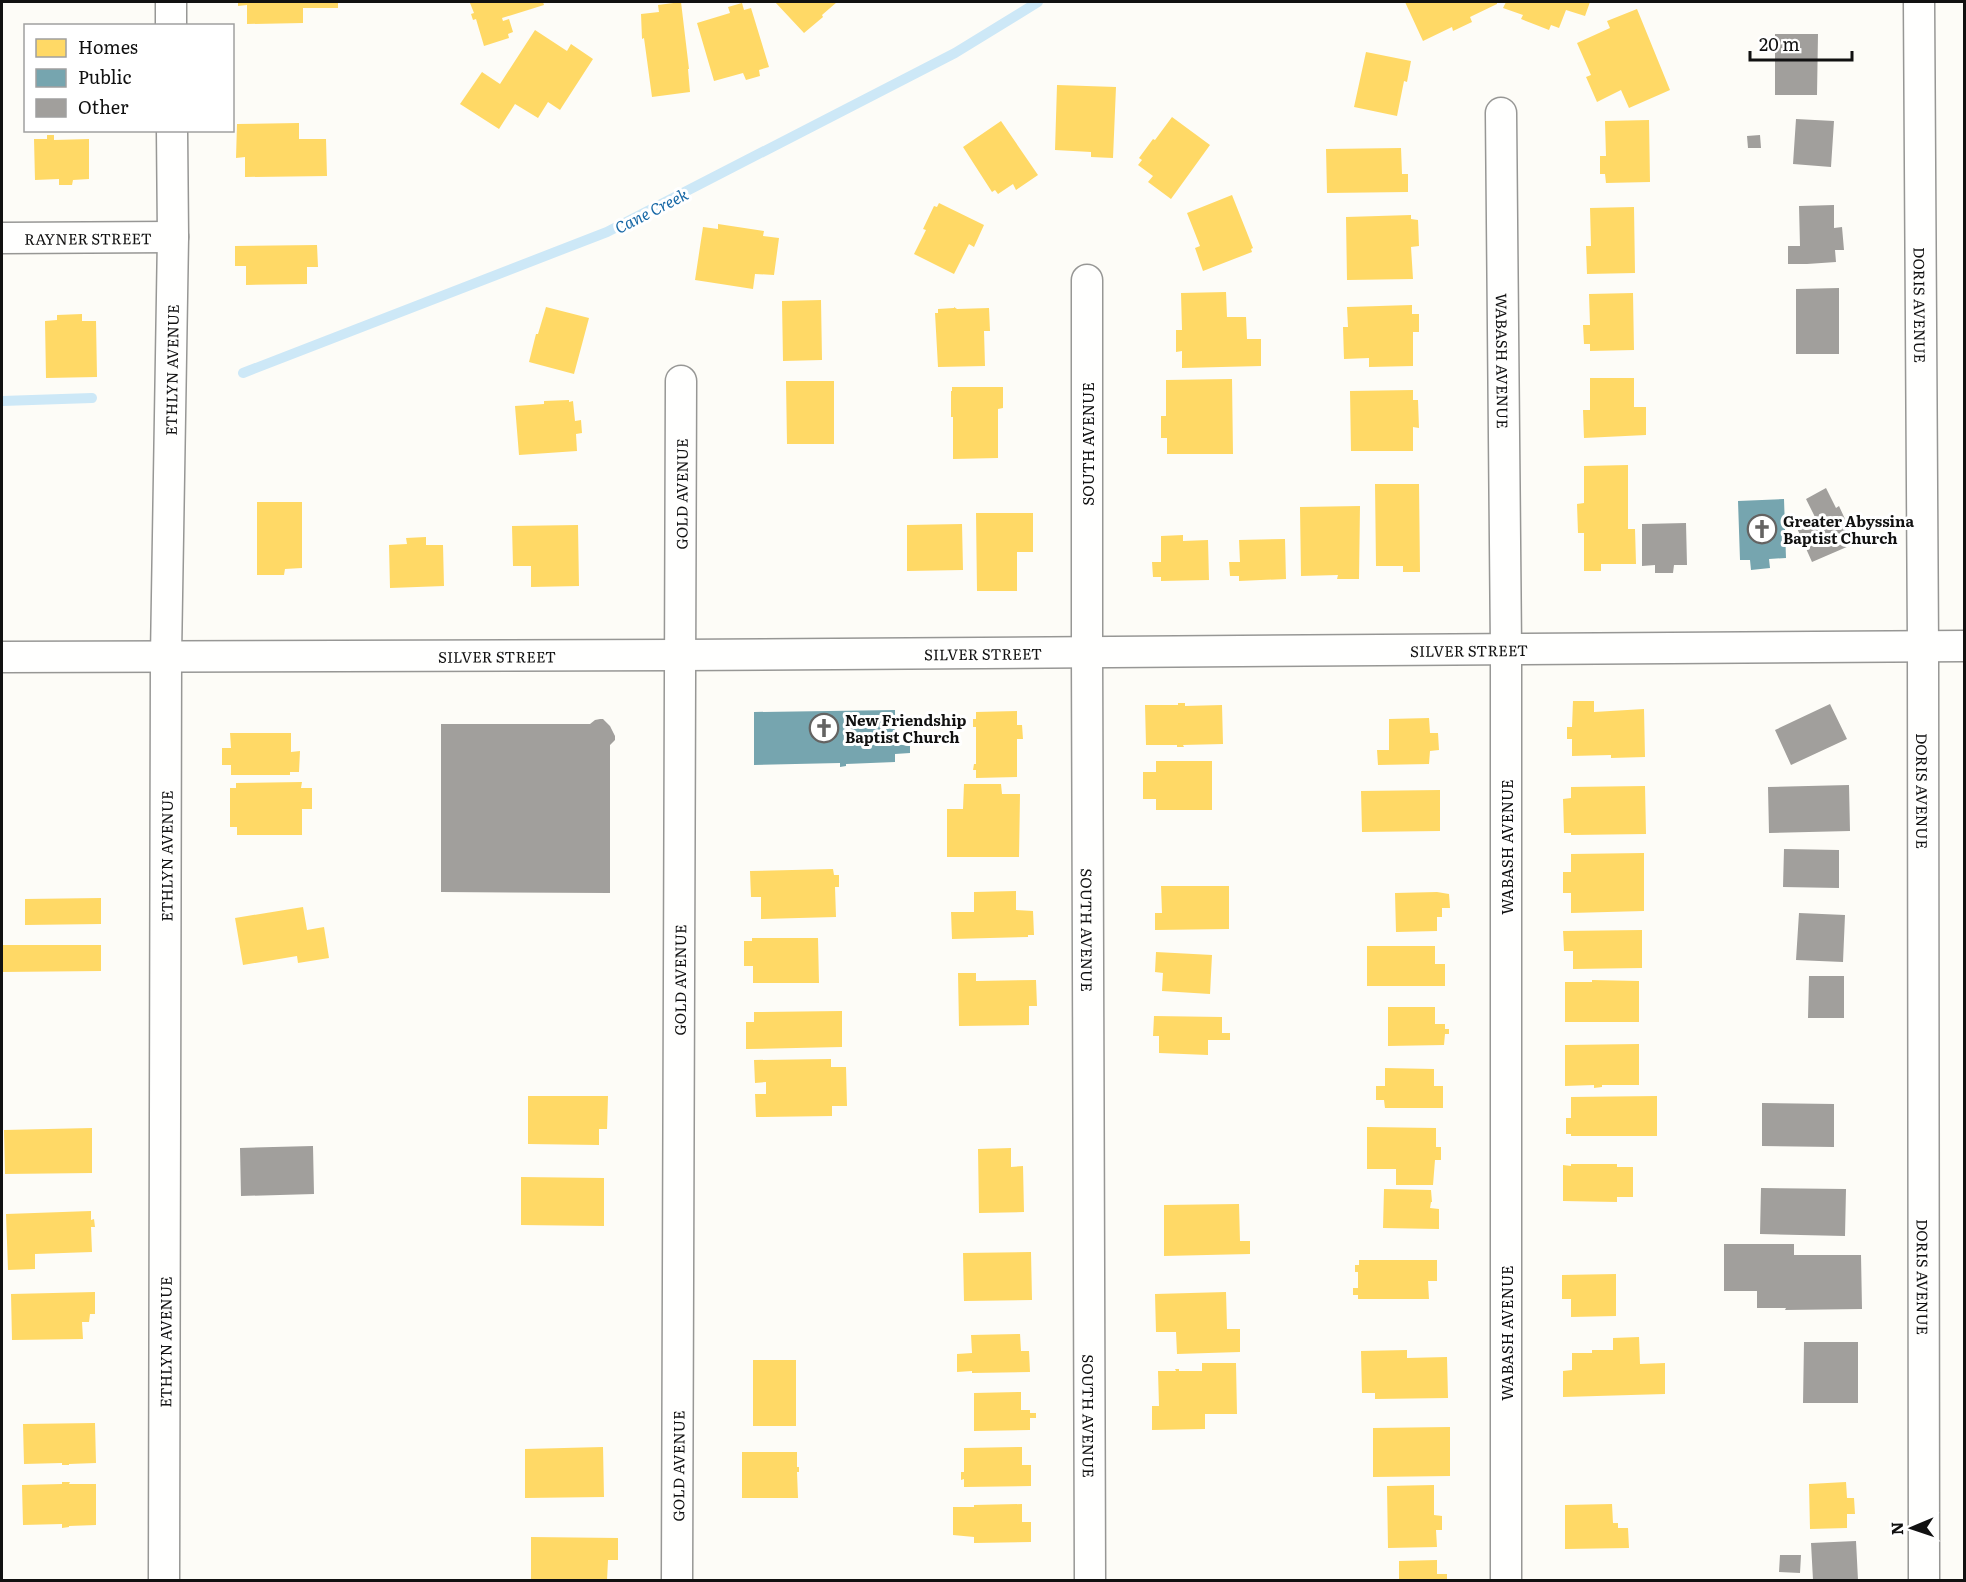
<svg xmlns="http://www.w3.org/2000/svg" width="1966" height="1582" font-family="Literata,serif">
  <rect width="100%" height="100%" fill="#fdfcf7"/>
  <path fill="#ffd966" d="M 238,2 L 338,2 L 338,8 L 303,8 L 303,23 L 247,24 L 247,5 L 238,6 Z
    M 472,2 L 543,2 L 544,5 L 502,18 L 503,21 L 509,19 L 513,32 L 508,34 L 509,38 L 484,46 L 476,19 L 473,20 L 471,14 L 474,13 L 470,3 Z
    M 681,2 L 689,69 L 688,69 L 690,92 L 652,97 L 644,38 L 642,39 L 641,14 L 659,12 L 658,5 Z
    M 775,2 L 837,2 L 822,15 L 823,17 L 804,33 Z
    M 1405,2 L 1497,2 L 1497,4 L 1470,17 L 1472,22 L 1453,31 L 1452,27 L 1423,41 Z
    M 1506,2 L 1590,2 L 1585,16 L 1566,10 L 1559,28 L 1551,25 L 1549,30 L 1521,19 L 1523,15 L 1503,8 Z
    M 742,3 L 744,10 L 751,8 L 769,67 L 759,70 L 760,76 L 746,80 L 743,73 L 714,81 L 697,23 L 730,13 L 728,7 Z
    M 1637,9 L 1670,90 L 1629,108 L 1621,90 L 1597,102 L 1586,77 L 1591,75 L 1577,43 L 1610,28 L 1607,21 Z
    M 535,30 L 567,51 L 571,44 L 593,59 L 560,110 L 548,102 L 538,118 L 515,104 L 499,129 L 460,104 L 482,72 L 500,84 Z
    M 1366,52 L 1411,61 L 1407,82 L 1404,81 L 1397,116 L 1354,107 Z
    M 1057,85 L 1116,87 L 1113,158 L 1091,157 L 1091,152 L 1055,150 Z
    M 1172,117 L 1210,145 L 1171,199 L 1148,182 L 1153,176 L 1138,165 L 1142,160 L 1139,158 L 1153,139 L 1155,140 Z
    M 1649,120 L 1650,182 L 1606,183 L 1605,174 L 1600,174 L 1600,156 L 1606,156 L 1605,121 Z
    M 1001,121 L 1038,175 L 1016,190 L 1013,184 L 998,194 L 995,190 L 992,192 L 963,147 Z
    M 299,123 L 299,139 L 326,139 L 327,176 L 245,177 L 245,157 L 236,158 L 237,124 Z
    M 47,135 L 54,135 L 54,140 L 89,139 L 89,179 L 73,180 L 72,185 L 59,185 L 59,179 L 35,180 L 34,139 L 47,139 Z
    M 1401,148 L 1402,174 L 1408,174 L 1408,192 L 1327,193 L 1326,149 Z
    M 1232,195 L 1253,248 L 1251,249 L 1252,252 L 1203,271 L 1195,248 L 1200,246 L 1187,213 Z
    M 939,203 L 984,225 L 974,247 L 969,244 L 954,274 L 914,254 L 926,230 L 923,229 L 934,206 L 937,207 Z
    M 1634,207 L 1635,273 L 1587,274 L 1586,246 L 1591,246 L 1590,208 Z
    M 1411,215 L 1411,219 L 1418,220 L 1419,246 L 1411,247 L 1413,279 L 1347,280 L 1346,217 Z
    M 718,224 L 764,231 L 763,236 L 779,238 L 774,275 L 755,274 L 753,289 L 695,280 L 703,227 L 718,229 Z
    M 317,245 L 318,267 L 307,267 L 307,284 L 246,285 L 246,266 L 235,266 L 235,246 Z
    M 1226,292 L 1227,317 L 1246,317 L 1247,339 L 1261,339 L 1261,366 L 1182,368 L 1182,351 L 1176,352 L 1176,330 L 1182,330 L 1181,293 Z
    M 1633,293 L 1634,350 L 1590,351 L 1590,344 L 1584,344 L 1583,325 L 1590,325 L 1589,294 Z
    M 821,300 L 822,360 L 783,361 L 782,301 Z
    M 1412,305 L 1412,314 L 1419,314 L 1419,332 L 1413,332 L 1413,366 L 1369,367 L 1369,358 L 1344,359 L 1343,327 L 1348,327 L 1347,307 Z
    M 546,307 L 589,318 L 574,374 L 529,362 L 536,334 L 538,334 Z
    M 954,307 L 957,309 L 989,308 L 990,331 L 984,331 L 985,366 L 938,367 L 935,313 L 938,313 L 938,309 L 954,308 Z
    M 82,314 L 82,321 L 96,321 L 97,377 L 46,378 L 45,321 L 57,320 L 57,315 Z
    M 1590,378 L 1634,378 L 1634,407 L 1646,407 L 1646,435 L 1584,438 L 1583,410 L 1590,410 Z
    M 1232,379 L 1233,454 L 1167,454 L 1167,438 L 1161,438 L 1161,416 L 1166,416 L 1166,380 Z
    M 786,381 L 834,381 L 834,444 L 787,444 Z
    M 952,387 L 1003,387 L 1003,408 L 998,409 L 998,458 L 953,459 L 953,417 L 951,417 L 951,391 L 952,391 Z
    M 1413,390 L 1413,400 L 1418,400 L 1419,428 L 1413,427 L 1413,451 L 1351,451 L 1350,391 Z
    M 569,400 L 569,402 L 573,401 L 575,421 L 581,420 L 582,433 L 576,434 L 577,451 L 519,455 L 515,406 L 544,404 L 544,401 Z
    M 1628,465 L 1628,529 L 1635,529 L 1636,564 L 1601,564 L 1601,571 L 1584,571 L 1584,533 L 1578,533 L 1577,504 L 1584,503 L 1584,466 Z
    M 1375,484 L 1419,484 L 1420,572 L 1403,572 L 1403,566 L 1376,566 Z
    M 257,502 L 302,502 L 302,568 L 285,569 L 284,575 L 257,575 Z
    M 1360,506 L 1359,579 L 1337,579 L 1338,575 L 1301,576 L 1300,507 Z
    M 976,513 L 1033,513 L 1033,552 L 1017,552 L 1017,591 L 977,591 Z
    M 962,524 L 963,570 L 907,571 L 907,525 Z
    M 578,525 L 579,586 L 531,587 L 531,566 L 513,566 L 512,526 Z
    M 1183,535 L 1183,541 L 1208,540 L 1209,580 L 1161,581 L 1161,577 L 1153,577 L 1152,562 L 1161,562 L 1161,536 Z
    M 426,537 L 426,545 L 443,545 L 444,586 L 390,588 L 389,545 L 407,544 L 406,538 Z
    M 1285,539 L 1286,579 L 1239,581 L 1239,576 L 1230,576 L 1229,562 L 1240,562 L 1239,540 Z
    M 1573,701 L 1594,701 L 1594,712 L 1644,709 L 1645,757 L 1611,758 L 1611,755 L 1572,756 L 1572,739 L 1567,739 L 1567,727 L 1572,727 Z
    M 1178,703 L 1185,703 L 1185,706 L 1222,705 L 1223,744 L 1183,745 L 1184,747 L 1177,747 L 1177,745 L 1146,745 L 1145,705 L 1178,705 Z
    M 1017,711 L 1017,725 L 1022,725 L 1023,739 L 1017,739 L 1017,777 L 976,778 L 976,770 L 973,770 L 974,764 L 976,764 L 976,727 L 973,727 L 973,719 L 976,719 L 976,712 Z
    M 1429,718 L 1430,733 L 1438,733 L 1439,750 L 1430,751 L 1429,764 L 1378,765 L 1377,750 L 1389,750 L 1389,719 Z
    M 230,733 L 291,733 L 291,752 L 300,751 L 299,772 L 290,772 L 290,775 L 231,775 L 231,765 L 222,765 L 222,748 L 231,748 Z
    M 1156,761 L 1212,761 L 1212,810 L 1156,810 L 1156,799 L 1143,799 L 1143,772 L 1156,772 Z
    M 302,782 L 301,788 L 312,788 L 312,809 L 302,809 L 302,835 L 237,835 L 237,827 L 230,827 L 230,788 L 236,788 L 236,783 Z
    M 964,784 L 1001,784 L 1002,794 L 1020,794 L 1019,857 L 947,857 L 947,809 L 963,809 Z
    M 1645,786 L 1646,834 L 1571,835 L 1571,833 L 1564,833 L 1563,799 L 1571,798 L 1571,787 Z
    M 1440,790 L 1440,831 L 1362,832 L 1361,791 Z
    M 1644,853 L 1644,911 L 1571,913 L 1571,893 L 1563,893 L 1563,872 L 1571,872 L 1571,854 Z
    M 833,869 L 834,875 L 839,875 L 839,887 L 835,887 L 836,917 L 761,919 L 761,897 L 751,897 L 750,871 Z
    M 1161,886 L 1229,886 L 1229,929 L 1155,930 L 1155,913 L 1162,913 Z
    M 1016,891 L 1016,910 L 1033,911 L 1034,935 L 1028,935 L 1028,937 L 952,939 L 951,912 L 974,912 L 974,892 Z
    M 1437,892 L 1449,894 L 1450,908 L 1442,908 L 1442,917 L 1437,917 L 1437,931 L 1396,932 L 1395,893 Z
    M 101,898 L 101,924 L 25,925 L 25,899 Z
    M 303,907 L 307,930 L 324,927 L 329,958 L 298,963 L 297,956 L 243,965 L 235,918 Z
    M 1642,930 L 1642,968 L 1573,969 L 1573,951 L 1564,951 L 1563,931 Z
    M 752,938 L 818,938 L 819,983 L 753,983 L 753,966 L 744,966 L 744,941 L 752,941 Z
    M 2,945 L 101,945 L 101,971 L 2,972 Z
    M 1367,946 L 1435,946 L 1435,964 L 1445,964 L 1445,986 L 1367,986 Z
    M 1156,952 L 1212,955 L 1210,994 L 1162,991 L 1163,973 L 1155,972 Z
    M 958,973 L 976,973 L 976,981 L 1036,980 L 1037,1006 L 1029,1006 L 1029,1025 L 959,1026 Z
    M 1592,980 L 1639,981 L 1639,1022 L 1565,1022 L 1565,982 L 1592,982 Z
    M 1388,1007 L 1435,1007 L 1435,1024 L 1445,1024 L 1445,1029 L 1449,1029 L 1449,1034 L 1445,1034 L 1444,1045 L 1388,1046 Z
    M 842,1011 L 842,1047 L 746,1049 L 746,1022 L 754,1022 L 754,1012 Z
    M 1154,1016 L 1222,1017 L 1222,1033 L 1230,1033 L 1230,1040 L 1208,1040 L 1208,1055 L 1159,1053 L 1159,1036 L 1153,1036 Z
    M 1639,1044 L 1639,1085 L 1602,1085 L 1602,1087 L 1594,1088 L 1594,1085 L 1565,1086 L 1565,1045 Z
    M 831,1059 L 831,1067 L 846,1067 L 847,1106 L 832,1106 L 832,1116 L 756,1117 L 755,1094 L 766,1094 L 766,1082 L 755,1083 L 754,1060 Z
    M 1385,1068 L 1434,1069 L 1434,1086 L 1443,1086 L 1443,1108 L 1385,1108 L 1384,1100 L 1376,1100 L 1376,1086 L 1385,1086 Z
    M 528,1096 L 608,1096 L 607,1129 L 599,1129 L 599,1145 L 528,1144 Z
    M 1657,1096 L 1657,1136 L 1571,1136 L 1571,1134 L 1566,1134 L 1566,1118 L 1571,1118 L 1571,1097 Z
    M 1367,1127 L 1436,1128 L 1436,1147 L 1441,1147 L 1441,1160 L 1435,1160 L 1433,1185 L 1396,1185 L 1396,1169 L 1367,1169 Z
    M 92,1128 L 92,1173 L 5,1174 L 4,1130 Z
    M 1011,1148 L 1011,1167 L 1023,1166 L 1024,1212 L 979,1213 L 978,1149 Z
    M 1571,1164 L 1617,1164 L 1617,1167 L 1633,1167 L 1633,1197 L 1617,1197 L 1617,1202 L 1563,1201 L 1563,1165 L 1571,1166 Z
    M 521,1177 L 604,1178 L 604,1226 L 521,1225 Z
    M 1384,1189 L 1431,1190 L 1432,1202 L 1431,1202 L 1430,1208 L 1439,1209 L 1439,1229 L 1383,1228 Z
    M 1239,1204 L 1240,1241 L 1250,1241 L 1250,1254 L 1164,1256 L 1164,1205 Z
    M 91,1211 L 91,1220 L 94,1219 L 95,1227 L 91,1227 L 92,1252 L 35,1254 L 35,1269 L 8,1270 L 6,1214 Z
    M 1031,1252 L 1032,1300 L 964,1301 L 963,1253 Z
    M 1359,1260 L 1437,1260 L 1437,1281 L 1428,1281 L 1429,1299 L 1358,1299 L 1358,1295 L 1353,1295 L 1353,1288 L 1358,1288 L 1358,1272 L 1355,1272 L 1355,1265 L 1359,1265 Z
    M 1616,1274 L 1616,1316 L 1571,1317 L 1571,1299 L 1562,1299 L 1562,1275 Z
    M 95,1292 L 95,1314 L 90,1314 L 89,1322 L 82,1322 L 83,1339 L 12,1340 L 11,1294 Z
    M 1226,1292 L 1227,1329 L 1240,1329 L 1240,1352 L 1177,1354 L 1176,1332 L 1156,1332 L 1155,1294 Z
    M 1020,1334 L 1021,1351 L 1029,1351 L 1030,1372 L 972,1373 L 972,1371 L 957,1372 L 957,1354 L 972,1353 L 971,1335 Z
    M 1639,1337 L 1640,1364 L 1665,1363 L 1665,1394 L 1563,1397 L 1563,1371 L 1572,1370 L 1572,1353 L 1592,1353 L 1592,1350 L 1613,1350 L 1613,1338 Z
    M 1407,1350 L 1407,1358 L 1447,1357 L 1448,1398 L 1375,1399 L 1375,1393 L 1362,1393 L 1361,1351 Z
    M 753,1360 L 796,1360 L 796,1426 L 753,1426 Z
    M 1202,1363 L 1236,1363 L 1237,1414 L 1205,1414 L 1205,1429 L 1152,1430 L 1152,1406 L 1159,1406 L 1158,1371 L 1176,1371 L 1175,1369 L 1179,1369 L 1179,1371 L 1202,1371 Z
    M 1021,1392 L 1021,1410 L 1030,1410 L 1030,1413 L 1036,1413 L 1036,1418 L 1030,1418 L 1030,1430 L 974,1431 L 974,1393 Z
    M 95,1423 L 96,1463 L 69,1464 L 69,1465 L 62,1465 L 62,1463 L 24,1464 L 23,1424 Z
    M 1450,1427 L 1450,1476 L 1373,1477 L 1373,1428 Z
    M 603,1447 L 604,1497 L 525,1498 L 525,1449 Z
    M 1022,1447 L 1022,1465 L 1031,1465 L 1031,1486 L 964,1487 L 964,1479 L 961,1480 L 961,1472 L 964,1472 L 964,1448 Z
    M 742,1452 L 797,1452 L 797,1467 L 799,1467 L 799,1472 L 797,1472 L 798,1498 L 742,1498 Z
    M 62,1482 L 70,1482 L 69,1484 L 96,1484 L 96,1525 L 69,1526 L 69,1527 L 62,1528 L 62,1524 L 23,1525 L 22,1485 L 62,1484 Z
    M 1846,1482 L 1847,1498 L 1854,1498 L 1855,1514 L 1847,1514 L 1847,1528 L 1810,1529 L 1809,1484 Z
    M 1434,1485 L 1434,1515 L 1442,1516 L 1442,1530 L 1436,1530 L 1437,1547 L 1388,1548 L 1387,1486 Z
    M 1022,1504 L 1022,1522 L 1031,1522 L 1031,1542 L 974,1543 L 974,1537 L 953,1535 L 953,1507 L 974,1507 L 974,1505 Z
    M 1612,1504 L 1613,1523 L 1618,1523 L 1618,1528 L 1628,1528 L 1629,1548 L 1565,1549 L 1565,1505 Z
    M 531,1537 L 618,1538 L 618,1560 L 608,1560 L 607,1580 L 531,1580 Z
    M 1437,1560 L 1437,1574 L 1447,1574 L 1447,1580 L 1399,1580 L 1399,1561 Z"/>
  <path fill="#76a5af" d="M 1784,499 L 1786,558 L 1769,559 L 1770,568 L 1751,570 L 1750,560 L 1740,560 L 1738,501 Z
    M 895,710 L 895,744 L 910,746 L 910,753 L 895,754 L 895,762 L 846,764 L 846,766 L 840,767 L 840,763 L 754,765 L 754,712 Z"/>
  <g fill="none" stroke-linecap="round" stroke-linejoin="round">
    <path stroke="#cde8f7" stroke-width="10" d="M 243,373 L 607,232 L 955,53 L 1038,2
      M 2,401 L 92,398"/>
  </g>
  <path fill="#a19f9c" d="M 1775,34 L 1818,34 L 1817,95 L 1775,95 Z
    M 1796,119 L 1834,121 L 1831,167 L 1793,164 Z
    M 1760,135 L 1761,148 L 1748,148 L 1747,136 Z
    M 1834,205 L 1834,228 L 1842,227 L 1844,250 L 1835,250 L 1836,262 L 1807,264 L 1788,264 L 1788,246 L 1800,246 L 1799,206 Z
    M 1839,288 L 1839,354 L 1796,354 L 1796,289 Z
    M 1826,488 L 1836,508 L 1839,506 L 1856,543 L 1812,562 L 1796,526 L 1815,517 L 1806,499 Z
    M 1686,523 L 1687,565 L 1674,565 L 1673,573 L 1655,573 L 1655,565 L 1642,566 L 1642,524 Z
    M 1830,704 L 1847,739 L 1791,765 L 1775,730 Z
    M 600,719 L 603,719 L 610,726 L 615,736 L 615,740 L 610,745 L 610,893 L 441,892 L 441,724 L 590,724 L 595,720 Z
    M 1849,785 L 1850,831 L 1769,833 L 1768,787 Z
    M 1784,849 L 1839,850 L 1839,888 L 1783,887 Z
    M 1799,913 L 1845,915 L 1843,962 L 1796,960 Z
    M 1809,976 L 1844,976 L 1844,1018 L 1808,1018 Z
    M 1762,1103 L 1834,1104 L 1834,1147 L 1762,1146 Z
    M 313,1146 L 314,1194 L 241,1196 L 240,1148 Z
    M 1761,1188 L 1846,1189 L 1845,1236 L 1760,1234 Z
    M 1724,1244 L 1794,1244 L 1794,1255 L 1861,1255 L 1862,1309 L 1785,1310 L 1786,1308 L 1757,1308 L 1757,1291 L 1724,1291 Z
    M 1804,1342 L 1858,1342 L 1858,1403 L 1803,1403 Z
    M 1856,1541 L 1858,1580 L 1813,1580 L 1811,1543 Z
    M 1780,1555 L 1801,1555 L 1800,1573 L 1779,1572 Z"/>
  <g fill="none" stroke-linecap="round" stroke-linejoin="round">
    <g stroke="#979795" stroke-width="33">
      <g id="street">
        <path d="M 171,2 L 171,26"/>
        <path id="s1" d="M 1919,2 L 1923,646 L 1924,1580"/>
        <path id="s2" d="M 1501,113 L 1506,649 L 1506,1580"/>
        <path id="s3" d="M 2,238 L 173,237"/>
        <path id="s4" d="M 1087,280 L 1087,652 L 1090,1580"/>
        <path id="s5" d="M 2,657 L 679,655 L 1964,646"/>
        <path id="s6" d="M 164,1580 L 166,656 L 173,237 L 172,130"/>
        <path id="s7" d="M 677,1580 L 681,381"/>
      </g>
    </g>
    <use href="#street" stroke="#fffffe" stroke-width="30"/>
  </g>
  <defs>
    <g id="church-ring" transform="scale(1.5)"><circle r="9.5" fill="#fff" stroke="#646362" stroke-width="1.5"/><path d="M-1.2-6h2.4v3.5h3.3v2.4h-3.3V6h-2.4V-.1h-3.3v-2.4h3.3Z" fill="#646362"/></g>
  </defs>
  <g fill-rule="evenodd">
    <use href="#church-ring" x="1762" y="529"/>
    <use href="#church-ring" x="824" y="728"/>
  </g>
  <g text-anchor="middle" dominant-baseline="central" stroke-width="6" stroke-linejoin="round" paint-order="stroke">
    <g font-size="15" fill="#111" stroke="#fff">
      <text stroke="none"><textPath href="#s3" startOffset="86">RAYNER STREET</textPath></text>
      <text stroke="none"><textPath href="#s1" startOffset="303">DORIS AVENUE</textPath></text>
      <text stroke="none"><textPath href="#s2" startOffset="248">WABASH AVENUE</textPath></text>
      <text stroke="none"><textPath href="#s6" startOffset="1210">ETHLYN AVENUE</textPath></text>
      <text transform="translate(1087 444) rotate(-90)">SOUTH AVENUE</text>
      <text stroke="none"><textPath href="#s7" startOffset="1086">GOLD AVENUE</textPath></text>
      <text stroke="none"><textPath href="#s5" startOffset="1467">SILVER STREET</textPath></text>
      <text stroke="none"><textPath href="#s5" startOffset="981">SILVER STREET</textPath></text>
      <text stroke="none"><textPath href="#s5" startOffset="495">SILVER STREET</textPath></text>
      <text stroke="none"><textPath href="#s1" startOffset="789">DORIS AVENUE</textPath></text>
      <text transform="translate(1506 847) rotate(-90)">WABASH AVENUE</text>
      <text stroke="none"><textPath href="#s6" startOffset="724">ETHLYN AVENUE</textPath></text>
      <text stroke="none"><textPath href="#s4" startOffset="650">SOUTH AVENUE</textPath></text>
      <text stroke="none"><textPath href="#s7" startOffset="600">GOLD AVENUE</textPath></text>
      <text stroke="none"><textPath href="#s1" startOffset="1275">DORIS AVENUE</textPath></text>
      <text transform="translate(1506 1333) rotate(-90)">WABASH AVENUE</text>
      <text stroke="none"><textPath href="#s6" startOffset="238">ETHLYN AVENUE</textPath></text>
      <text stroke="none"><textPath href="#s4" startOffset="1136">SOUTH AVENUE</textPath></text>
      <text stroke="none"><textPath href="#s7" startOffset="114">GOLD AVENUE</textPath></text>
    </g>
    <g font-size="15" font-weight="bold" fill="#111" stroke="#fff" text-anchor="start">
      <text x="1783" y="520">Greater Abyssina<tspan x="1783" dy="17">Baptist Church</tspan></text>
      <text x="845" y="719">New Friendship<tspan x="845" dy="17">Baptist Church</tspan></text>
    </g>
    <g font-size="16" font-style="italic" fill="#1768a6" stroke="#fff">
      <text transform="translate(651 210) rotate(-27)">Cane Creek</text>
    </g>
  </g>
  <rect width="1966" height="1582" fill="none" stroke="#111111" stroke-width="6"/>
  <rect x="24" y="24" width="210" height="108" fill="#ffffff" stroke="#a0a0a0" stroke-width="1.5"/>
  <rect x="36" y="39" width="30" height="18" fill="#ffd966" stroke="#a0a0a0" stroke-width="1.5"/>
  <text x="78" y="54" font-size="18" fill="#111111">Homes</text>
  <rect x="36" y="69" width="30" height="18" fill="#76a5af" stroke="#a0a0a0" stroke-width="1.5"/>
  <text x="78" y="84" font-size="18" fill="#111111">Public</text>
  <rect x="36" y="99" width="30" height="18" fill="#a19f9c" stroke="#a0a0a0" stroke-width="1.5"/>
  <text x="78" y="114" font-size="18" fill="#111111">Other</text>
  <g transform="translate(1912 1528) rotate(268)" stroke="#ffffff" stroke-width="4.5" paint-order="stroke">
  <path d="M0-4.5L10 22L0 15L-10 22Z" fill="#111111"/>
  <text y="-9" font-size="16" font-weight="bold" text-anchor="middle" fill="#111111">N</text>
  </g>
  <path d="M1750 51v9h102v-9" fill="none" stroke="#111111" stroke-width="3"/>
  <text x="1759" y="51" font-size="18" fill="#111111" stroke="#ffffff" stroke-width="4.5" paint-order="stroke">20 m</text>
</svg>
